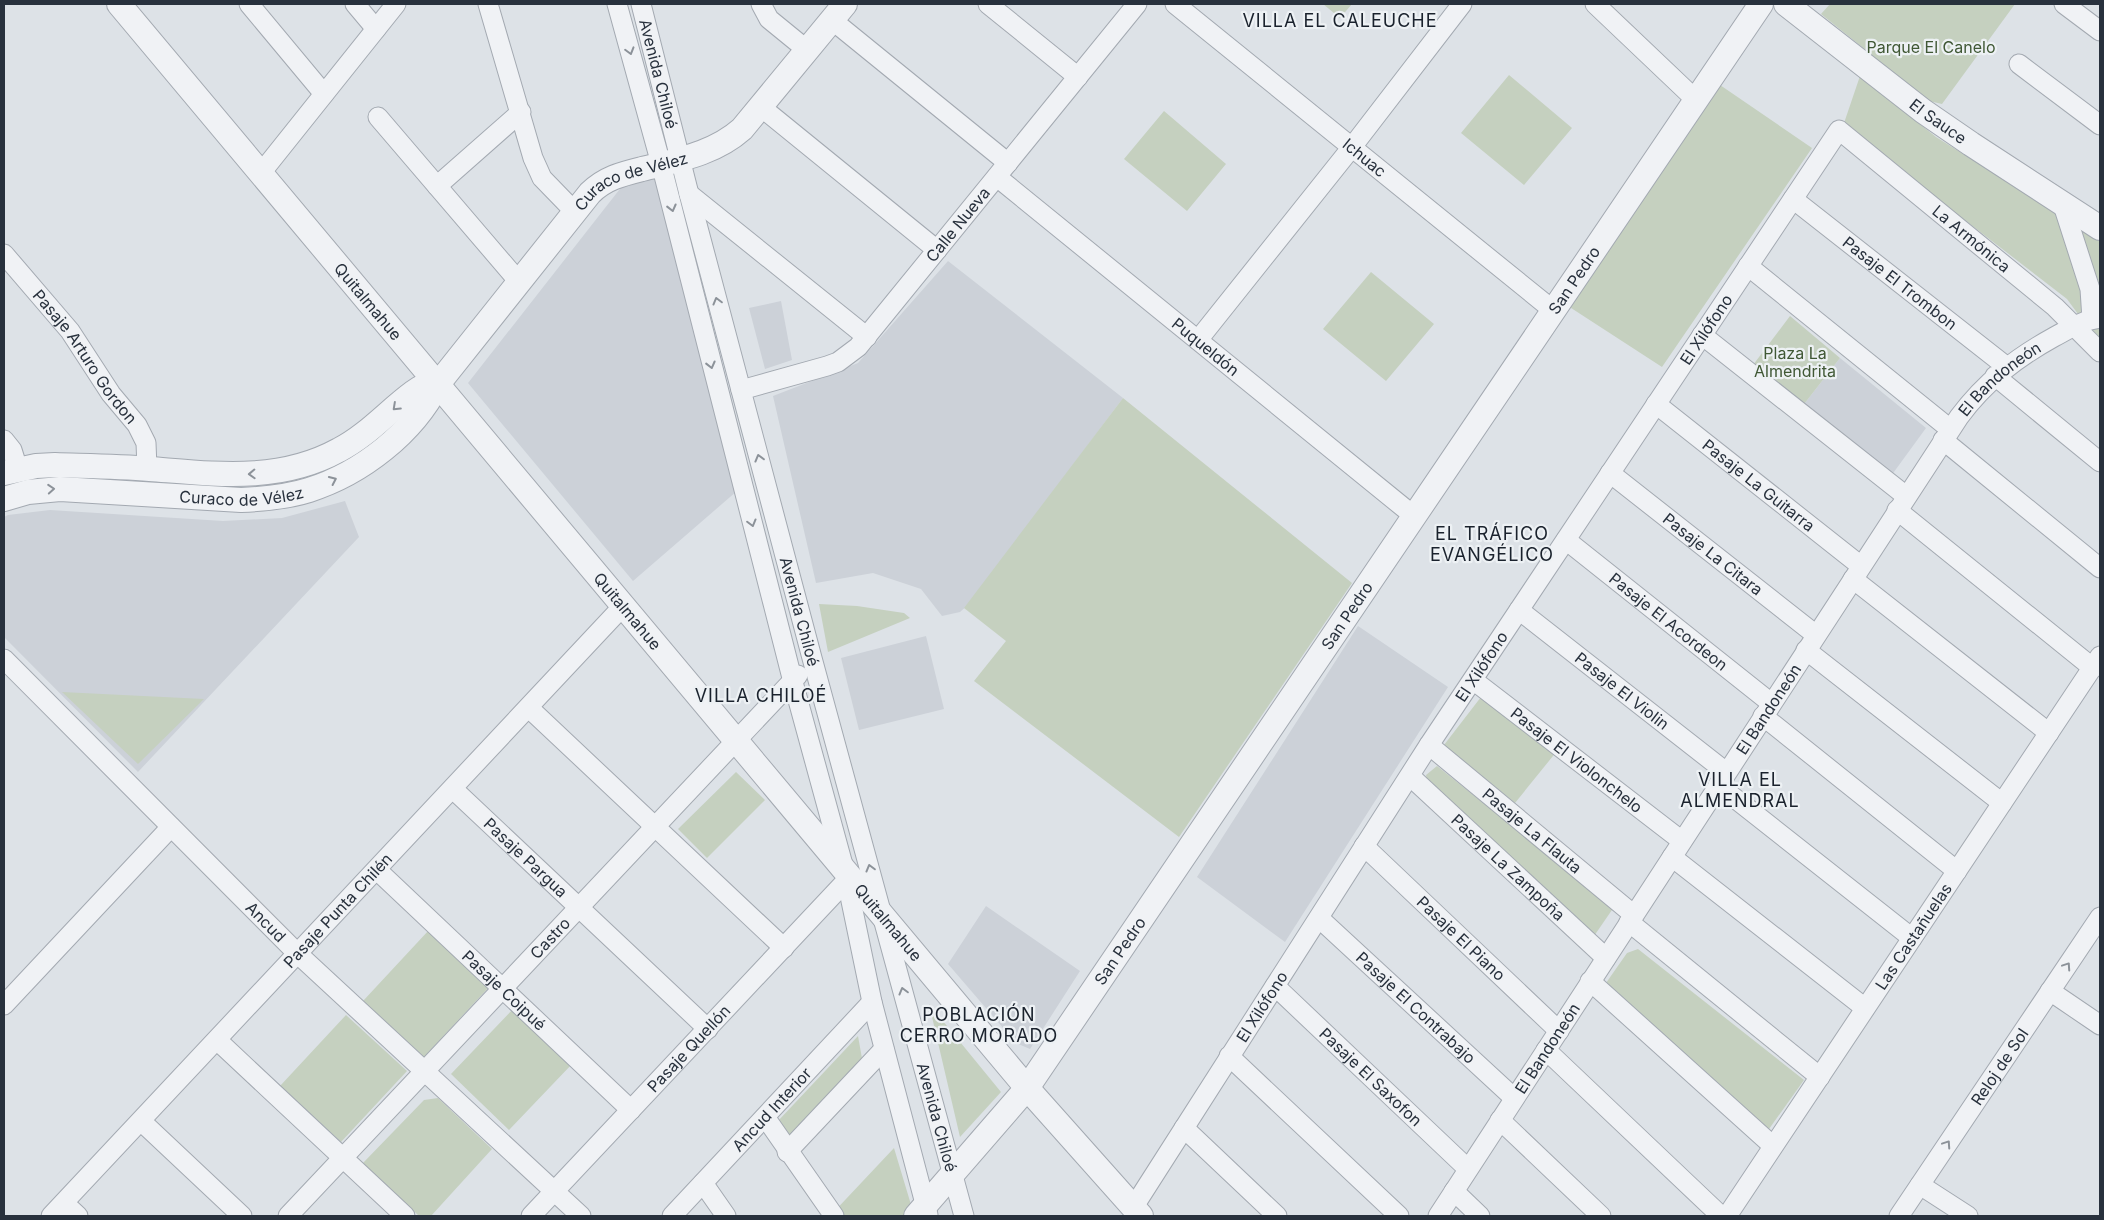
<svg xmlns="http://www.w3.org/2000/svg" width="2104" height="1220" font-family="Inter,sans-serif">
  <rect width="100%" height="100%" fill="#dde2e7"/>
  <path fill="#ccd1d8" d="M 653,174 L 737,491 L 633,581 L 468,383 L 623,185 Z
    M 948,261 L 1123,398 L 969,604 L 960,612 L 942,616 L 921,589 L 873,573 L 816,583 L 773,396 L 858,363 Z
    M 781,301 L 792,360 L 765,369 L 749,308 Z
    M 1840,358 L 1926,428 L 1891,476 L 1801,408 Z
    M 345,501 L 359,537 L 138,772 L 4,637 L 4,517 L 8,515 L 50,510 L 223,521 L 282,518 Z
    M 1358,626 L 1448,687 L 1285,942 L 1197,877 Z
    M 926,636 L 944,709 L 859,730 L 841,658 Z
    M 986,906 L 1080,971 L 1030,1049 L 1016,1043 L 948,964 Z"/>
  <path fill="#c5d0bf" d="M 1323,4 L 1352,4 L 1340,18 Z
    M 1830,4 L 2015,4 L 1942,104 L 1929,101 L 1821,14 Z
    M 1509,75 L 1572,128 L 1524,185 L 1461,133 Z
    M 1860,76 L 1936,137 L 2085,230 L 2100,242 L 2100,341 L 2094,336 L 2067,299 L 1843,126 Z
    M 1720,85 L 1812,148 L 1662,367 L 1568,306 Z
    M 1164,111 L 1226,164 L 1187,211 L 1124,159 Z
    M 1371,272 L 1434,324 L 1386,381 L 1323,329 Z
    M 1790,316 L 1840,358 L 1801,408 L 1750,369 Z
    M 1123,398 L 1352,583 L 1179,837 L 974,681 L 1006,641 L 964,608 Z
    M 819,604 L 857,606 L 904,613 L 910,618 L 828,652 Z
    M 62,692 L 204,699 L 138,764 Z
    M 1481,697 L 1557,751 L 1515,803 L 1444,745 Z
    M 1437,766 L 1614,907 L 1592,939 L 1428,785 L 1426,775 Z
    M 736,772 L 765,800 L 707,858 L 678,829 Z
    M 429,930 L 490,986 L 424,1057 L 363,1001 Z
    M 1638,949 L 1804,1080 L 1769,1129 L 1606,983 L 1627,953 Z
    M 929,1004 L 1001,1092 L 960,1137 Z
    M 515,1007 L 573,1063 L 509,1130 L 451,1074 Z
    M 346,1015 L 407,1071 L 341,1142 L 280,1086 Z
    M 858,1036 L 863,1064 L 789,1139 L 778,1121 Z
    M 438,1098 L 492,1149 L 431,1216 L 419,1216 L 363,1163 L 424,1100 Z
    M 894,1148 L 912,1208 L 904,1216 L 830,1216 Z"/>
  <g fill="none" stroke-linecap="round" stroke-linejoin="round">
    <g stroke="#a3a9b1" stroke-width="21">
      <g id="minor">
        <path d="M 249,4 L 324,94"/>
        <path d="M 355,4 L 376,29"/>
        <path d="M 488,4 L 533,158 L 542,178 L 575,212"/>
        <path d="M 617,4 L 661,164 L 793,682 L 845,872 L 872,1002 L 928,1215"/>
        <path id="s1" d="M 641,4 L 689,194 L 812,658 L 964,1216"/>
        <path d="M 761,4 L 769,19 L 807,50"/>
        <path d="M 988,4 L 1078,77"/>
        <path id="s2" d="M 1175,4 L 1554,311"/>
        <path d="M 1595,4 L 1696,100"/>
        <path d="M 2064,4 L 2100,31"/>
        <path d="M 832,20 L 1008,163"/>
        <path d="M 2019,64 L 2100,125"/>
        <path d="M 761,107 L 937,250"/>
        <path d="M 378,117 L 520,283"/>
        <path d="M 261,173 L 396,4"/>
        <path id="s3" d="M 997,177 L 1414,516"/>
        <path d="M 437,186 L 521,112"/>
        <path d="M 689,194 L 867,337"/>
        <path id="s4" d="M 1793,199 L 2007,367"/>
        <path d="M 2062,202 L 2090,289 L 2092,319"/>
        <path id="s5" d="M 4,254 L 70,331 L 111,394 L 137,425 L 146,443 L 147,468"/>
        <path d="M 1748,266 L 1950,429"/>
        <path d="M 1702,335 L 1906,496"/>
        <path d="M 1198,340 L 1352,147 L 1462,4"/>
        <path d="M 1995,376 L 2100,462"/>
        <path id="s6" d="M 741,390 L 827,366 L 838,362 L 858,347 L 1137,4"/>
        <path id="s7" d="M 1656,404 L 1861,566"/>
        <path d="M 4,440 L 12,450 L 18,469"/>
        <path d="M 1943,440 L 2100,568"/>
        <path id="s8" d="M 1610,473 L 1816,635"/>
        <path d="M 1897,510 L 2093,668"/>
        <path id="s9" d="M 1566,540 L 1771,703"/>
        <path d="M 1853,579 L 2049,733"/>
        <path id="s10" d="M 1519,610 L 1726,772"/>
        <path d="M 1806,650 L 2002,803"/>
        <path id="s11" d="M 4,659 L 298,954 L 581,1216"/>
        <path id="s12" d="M 1473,680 L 1682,841"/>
        <path d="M 529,708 L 784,948"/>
        <path d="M 1763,716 L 1957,871"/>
        <path id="s13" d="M 1429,745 L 1634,915"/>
        <path id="s14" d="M 1410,776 L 1606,958"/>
        <path d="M 1718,785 L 1912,938"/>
        <path id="s15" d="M 453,789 L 708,1029"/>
        <path id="s16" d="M 1364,846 L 1559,1031"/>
        <path d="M 1672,857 L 1865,1008"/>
        <path id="s17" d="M 377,870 L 631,1110"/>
        <path id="s18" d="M 1319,918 L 1514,1098"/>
        <path d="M 1629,922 L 1820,1077"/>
        <path d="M 1590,981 L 1773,1146"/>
        <path id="s19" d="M 1275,986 L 1468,1169"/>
        <path d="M 2050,991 L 2100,1025"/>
        <path d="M 4,1005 L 171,827"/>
        <path d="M 217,1040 L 405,1216"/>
        <path d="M 1546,1050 L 1721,1216"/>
        <path d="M 1229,1056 L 1399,1216"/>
        <path d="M 765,1117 L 834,1216"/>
        <path d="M 1500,1120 L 1601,1216"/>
        <path d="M 141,1121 L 242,1216"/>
        <path d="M 1184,1128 L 1277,1216"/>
        <path d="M 787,1152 L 884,1049"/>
        <path d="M 703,1183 L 726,1216"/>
        <path d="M 1920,1185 L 1968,1216"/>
        <path d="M 1454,1191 L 1480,1216"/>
        <path d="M 64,1203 L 78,1216"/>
        <path id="s20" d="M 1133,1208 L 1429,745 L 1839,130 L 2055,307 L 2100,352"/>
        <path id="s21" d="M 51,1216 L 624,605"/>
        <path id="s22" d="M 288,1216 L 798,675"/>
        <path id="s23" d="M 531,1216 L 847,880"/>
        <path id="s24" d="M 672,1216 L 872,1002"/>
        <path id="s25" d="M 1438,1216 L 1959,417 C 1985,382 2016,358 2054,337 C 2069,329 2083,320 2100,318"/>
        <path id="s26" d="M 1727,1216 L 2100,656"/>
        <path id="s27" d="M 1899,1216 L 2100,917"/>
      </g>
    </g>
    <g stroke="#a3a9b1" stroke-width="26">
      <g id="tertiary">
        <path id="s28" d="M 119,4 L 1027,1088 L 1141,1216"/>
        <path id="s29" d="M 1786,4 L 1923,111 L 1971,144 L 2100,228"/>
        <path d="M 4,473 L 36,466 L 55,465 C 86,466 118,466 150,469 C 215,474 279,483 339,450 C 368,435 388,411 414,392 L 420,388 L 438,384"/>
        <path id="s30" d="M 4,499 L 28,492 L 60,489 L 241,500 C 264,499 287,497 309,490 C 362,473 413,433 438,384 L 590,193 C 605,178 622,174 642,169 C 677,160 714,154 742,129 L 845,4"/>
        <path id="s31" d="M 916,1216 L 1027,1088 L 1761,4"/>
      </g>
    </g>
    <use href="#minor" stroke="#f0f2f5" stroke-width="19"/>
    <use href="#tertiary" stroke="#f0f2f5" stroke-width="24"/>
  </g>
  <defs><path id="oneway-chevron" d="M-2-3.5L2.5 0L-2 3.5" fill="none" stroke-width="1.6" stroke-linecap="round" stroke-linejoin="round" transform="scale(1.25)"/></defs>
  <g stroke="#8c9299">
    <use href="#oneway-chevron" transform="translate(630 51) rotate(74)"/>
    <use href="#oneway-chevron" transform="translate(672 208) rotate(76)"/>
    <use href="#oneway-chevron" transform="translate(717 301) rotate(-105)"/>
    <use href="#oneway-chevron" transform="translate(711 365) rotate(76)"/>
    <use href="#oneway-chevron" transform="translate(396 407) rotate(137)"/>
    <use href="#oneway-chevron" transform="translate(759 458) rotate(-105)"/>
    <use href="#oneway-chevron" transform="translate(252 474) rotate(178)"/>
    <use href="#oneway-chevron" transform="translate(333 480) rotate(-25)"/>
    <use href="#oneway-chevron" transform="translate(51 489) rotate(-4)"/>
    <use href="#oneway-chevron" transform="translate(752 523) rotate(75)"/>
    <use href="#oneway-chevron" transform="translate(870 868) rotate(-105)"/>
    <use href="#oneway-chevron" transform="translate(2067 966) rotate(-56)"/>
    <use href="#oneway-chevron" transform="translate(903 991) rotate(-105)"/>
    <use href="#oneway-chevron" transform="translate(1947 1144) rotate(-56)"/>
  </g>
  <g text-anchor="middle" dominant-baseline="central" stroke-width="4.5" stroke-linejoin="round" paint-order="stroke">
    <g font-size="16" fill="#405835" stroke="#edf1f4">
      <text x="1931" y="47">Parque El Canelo</text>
      <text x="1795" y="353">Plaza La<tspan x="1795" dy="18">Almendrita</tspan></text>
    </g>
    <g font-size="16" fill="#28313d" stroke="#edf1f4">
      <text stroke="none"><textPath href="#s1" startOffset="72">Avenida Chiloé</textPath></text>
      <text stroke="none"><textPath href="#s29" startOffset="192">El Sauce</textPath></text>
      <text stroke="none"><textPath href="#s2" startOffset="244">Ichuac</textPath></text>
      <text stroke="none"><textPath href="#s30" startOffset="765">Curaco de Vélez</textPath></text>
      <text stroke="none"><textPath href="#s6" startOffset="284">Calle Nueva</textPath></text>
      <text stroke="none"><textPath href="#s20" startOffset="1460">La Armónica</textPath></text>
      <text stroke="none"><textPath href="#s31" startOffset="1145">San Pedro</textPath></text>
      <text stroke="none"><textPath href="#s4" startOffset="136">Pasaje El Trombon</textPath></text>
      <text stroke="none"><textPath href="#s28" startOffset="388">Quitalmahue</textPath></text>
      <text stroke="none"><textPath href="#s20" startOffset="1049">El Xilófono</textPath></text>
      <text stroke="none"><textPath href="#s3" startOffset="269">Puqueldón</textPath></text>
      <text stroke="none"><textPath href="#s5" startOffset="131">Pasaje Arturo Gordon</textPath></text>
      <text stroke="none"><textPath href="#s25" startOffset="1010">El Bandoneón</textPath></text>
      <text stroke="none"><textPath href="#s7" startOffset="131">Pasaje La Guitarra</textPath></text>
      <text stroke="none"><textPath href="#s30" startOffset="239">Curaco de Vélez</textPath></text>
      <text stroke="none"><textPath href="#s8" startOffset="131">Pasaje La Citara</textPath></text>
      <text stroke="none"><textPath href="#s28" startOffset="792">Quitalmahue</textPath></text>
      <text stroke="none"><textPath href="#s1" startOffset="628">Avenida Chiloé</textPath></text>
      <text stroke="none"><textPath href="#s31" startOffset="740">San Pedro</textPath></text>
      <text stroke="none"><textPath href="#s9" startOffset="131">Pasaje El Acordeon</textPath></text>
      <text stroke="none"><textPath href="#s20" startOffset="644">El Xilófono</textPath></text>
      <text stroke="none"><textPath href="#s10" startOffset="131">Pasaje El Violin</textPath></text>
      <text stroke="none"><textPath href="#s25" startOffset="605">El Bandoneón</textPath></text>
      <text stroke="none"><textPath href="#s12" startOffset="131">Pasaje El Violonchelo</textPath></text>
      <text stroke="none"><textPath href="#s13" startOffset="134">Pasaje La Flauta</textPath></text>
      <text stroke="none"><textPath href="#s15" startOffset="100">Pasaje Pargua</textPath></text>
      <text stroke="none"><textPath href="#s14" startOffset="134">Pasaje La Zampoña</textPath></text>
      <text stroke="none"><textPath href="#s21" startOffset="419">Pasaje Punta Chilén</textPath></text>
      <text stroke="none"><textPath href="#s11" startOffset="371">Ancud</textPath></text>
      <text stroke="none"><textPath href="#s28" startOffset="1198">Quitalmahue</textPath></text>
      <text stroke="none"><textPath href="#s26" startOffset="336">Las Castañuelas</textPath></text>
      <text stroke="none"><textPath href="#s22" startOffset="382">Castro</textPath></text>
      <text stroke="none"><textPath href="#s16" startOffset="134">Pasaje El Piano</textPath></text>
      <text stroke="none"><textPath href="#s31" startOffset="335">San Pedro</textPath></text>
      <text stroke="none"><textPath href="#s17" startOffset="175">Pasaje Coipué</textPath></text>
      <text stroke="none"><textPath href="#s20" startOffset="239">El Xilófono</textPath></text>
      <text stroke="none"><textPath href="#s18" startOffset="132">Pasaje El Contrabajo</textPath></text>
      <text stroke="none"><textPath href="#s23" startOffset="230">Pasaje Quellón</textPath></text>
      <text stroke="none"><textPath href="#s25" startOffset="200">El Bandoneón</textPath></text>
      <text stroke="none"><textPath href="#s27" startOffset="180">Reloj de Sol</textPath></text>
      <text stroke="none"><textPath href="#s19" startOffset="132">Pasaje El Saxofon</textPath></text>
      <text stroke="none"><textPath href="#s24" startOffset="146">Ancud Interior</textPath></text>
      <text stroke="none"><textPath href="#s1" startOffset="1152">Avenida Chiloé</textPath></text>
    </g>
    <g font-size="18" letter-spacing="1" fill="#1a222d" stroke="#edf1f4">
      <text x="1340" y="20">VILLA EL CALEUCHE</text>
      <text x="1492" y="533">EL TRÁFICO<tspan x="1492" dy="21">EVANGÉLICO</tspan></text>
      <text x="761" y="695">VILLA CHILOÉ</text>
      <text x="1740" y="779">VILLA EL<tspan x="1740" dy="21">ALMENDRAL</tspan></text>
      <text x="979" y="1014">POBLACIÓN<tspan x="979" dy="21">CERRO MORADO</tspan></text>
    </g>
  </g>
  <rect width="2104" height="1220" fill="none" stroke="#28313d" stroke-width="10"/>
</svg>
